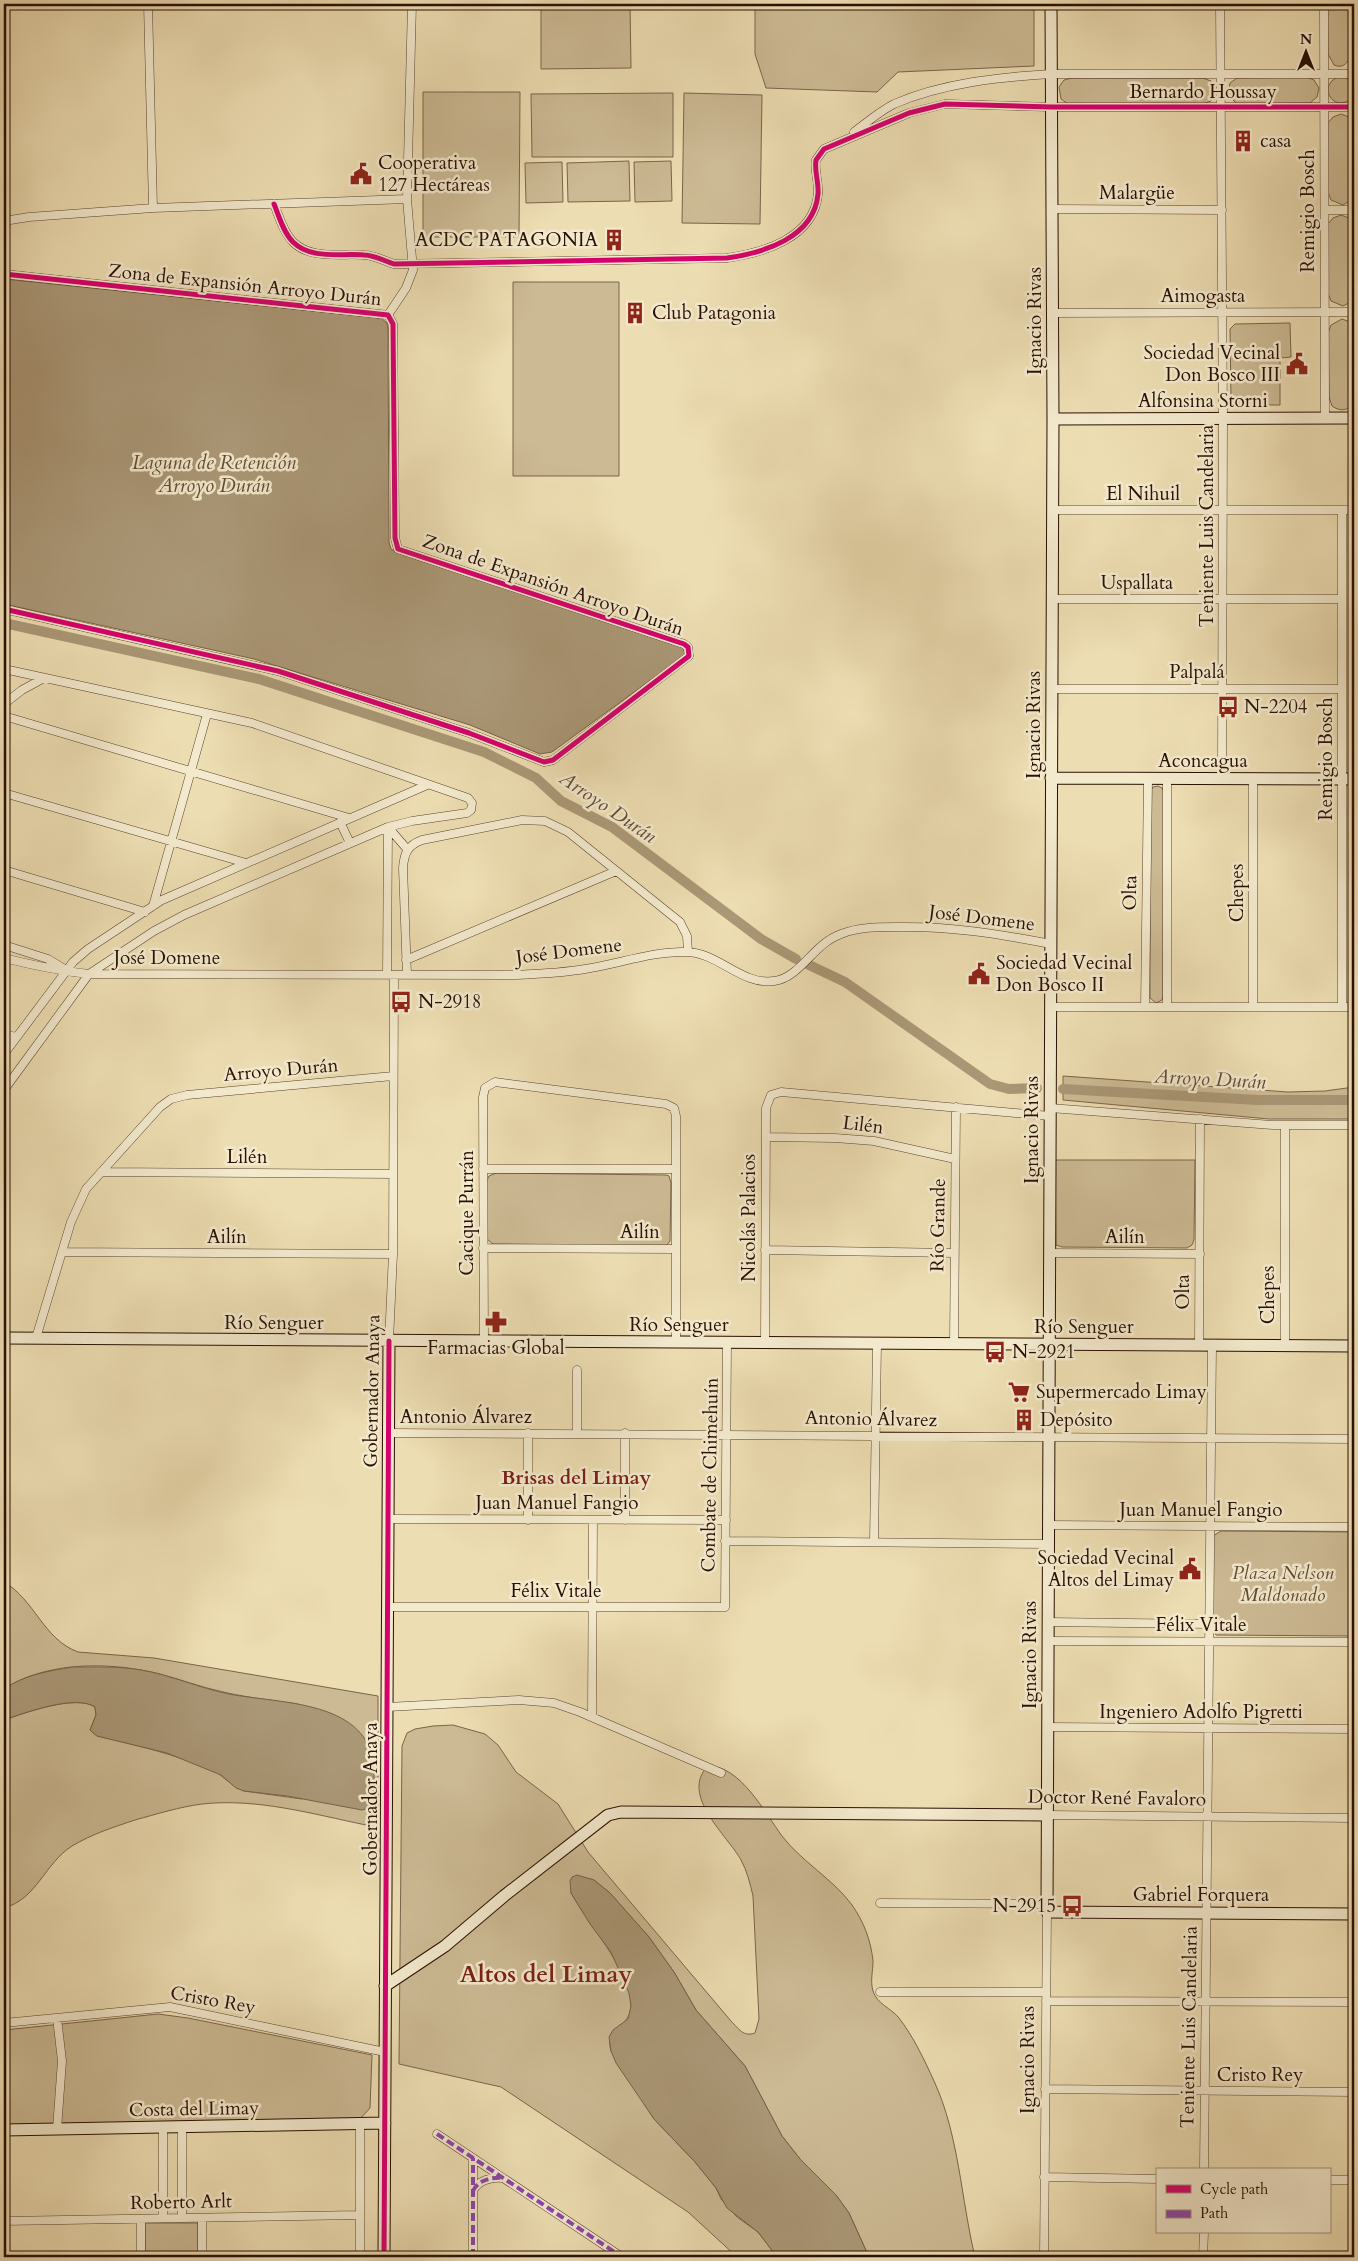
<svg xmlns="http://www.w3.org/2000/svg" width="1358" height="2261" font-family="Cardo,serif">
  <rect width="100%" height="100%" fill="#edddb2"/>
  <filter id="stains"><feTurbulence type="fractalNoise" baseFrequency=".004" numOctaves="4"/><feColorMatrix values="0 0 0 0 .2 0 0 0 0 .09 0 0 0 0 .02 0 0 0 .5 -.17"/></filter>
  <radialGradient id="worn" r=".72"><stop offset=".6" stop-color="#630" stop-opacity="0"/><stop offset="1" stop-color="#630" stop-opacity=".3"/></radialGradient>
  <path fill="#ccba94" stroke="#7a644a" d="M 541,4 L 630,4 L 631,68 L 541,69 Z
    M 755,4 L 1034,4 L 1034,66 L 898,72 L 877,92 L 766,88 L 755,54 Z
    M 1327,4 L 1354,4 C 1354,20 1358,75 1334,65 L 1328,54 Z
    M1328 90a13 13 0 1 1 26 0a13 13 0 1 1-26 0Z
    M 1306,77 L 1314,80 L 1319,88 L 1317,97 L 1310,103 L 1237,104 L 1228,95 L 1230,83 L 1237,78 Z
    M 1072,78 L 1203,78 L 1211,81 L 1215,93 L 1211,101 L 1203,104 L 1068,104 L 1061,99 L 1059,87 L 1064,80 Z
    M 423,92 L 520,92 L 519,237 L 423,237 Z
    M 673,93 L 673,157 L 532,157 L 531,94 Z
    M 684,93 L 762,95 L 760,224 L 682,223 Z
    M 1341,114 L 1349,117 L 1354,128 L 1354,193 L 1351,200 L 1343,205 L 1331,200 L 1328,192 L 1328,123 L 1333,117 Z
    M 629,161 L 630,201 L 568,202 L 567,163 Z
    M 671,161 L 672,201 L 635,202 L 634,162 Z
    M 562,162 L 563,202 L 526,203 L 525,163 Z
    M 1341,215 L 1349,218 L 1354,229 L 1354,294 L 1351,302 L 1343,306 L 1331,301 L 1328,293 L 1328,224 L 1333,218 Z
    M 513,282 L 619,282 L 619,476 L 513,476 Z
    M 1342,319 L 1350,322 L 1354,329 L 1354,402 C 1349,411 1340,412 1332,406 L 1329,397 L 1328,333 L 1331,325 Z
    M 1290,323 L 1291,357 L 1280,358 L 1280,405 L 1236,405 L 1231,400 L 1230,329 L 1235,324 Z
    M 1158,786 L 1162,788 L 1164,792 L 1163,996 L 1162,1000 L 1156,1003 L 1150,998 L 1150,792 L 1153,787 Z
    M 1063,1076 L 1288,1092 L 1325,1091 L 1354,1087 L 1354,1119 L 1269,1119 L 1063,1100 Z
    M 1055,1160 L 1195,1160 L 1194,1240 L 1192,1245 L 1187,1248 L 1062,1247 L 1056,1245 Z
    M 496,1173 L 666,1175 L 669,1176 L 671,1183 L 670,1241 L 666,1246 L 493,1244 L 487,1239 L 486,1183 L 489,1176 Z
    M 1221,1531 L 1354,1532 L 1354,1636 L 1216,1635 L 1212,1627 L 1213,1536 Z
    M 4,1582 C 35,1600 43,1639 78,1652 L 154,1658 L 378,1696 L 378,1824 L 366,1825 C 312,1814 258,1798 202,1804 C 179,1807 157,1814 135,1820 C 114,1827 92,1834 72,1846 C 45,1863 37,1899 4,1908 L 4,1720 C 25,1713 76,1694 95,1707 L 96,1715 L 90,1730 L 97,1736 C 136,1745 174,1754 212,1770 C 224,1776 232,1787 244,1791 L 302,1799 L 298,1704 C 270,1700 242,1697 215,1690 C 190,1684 166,1674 141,1670 C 97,1662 42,1664 4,1689 Z
    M 453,1725 L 485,1734 L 498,1745 L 516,1772 L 558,1804 L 588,1852 L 731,2021 C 739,2029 743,2037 755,2033 L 759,2019 L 753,1896 C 750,1883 747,1871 741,1860 C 728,1836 679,1795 708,1766 C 740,1765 765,1813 782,1836 C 802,1862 833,1879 852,1905 C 864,1922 871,1941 873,1961 C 873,1971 870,1981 873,1991 C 877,2004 891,2008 899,2018 C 913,2036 924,2059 934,2081 C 959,2135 961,2199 975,2257 L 869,2257 L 849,2213 L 836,2195 L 800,2159 L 782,2136 L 745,2066 L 696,2010 L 674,1972 L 649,1937 L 610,1893 L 594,1880 L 577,1876 L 571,1893 C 587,1922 632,1973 631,2006 C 630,2029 604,2026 611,2051 L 654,2119 L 695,2162 L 716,2188 L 721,2199 L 737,2217 L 758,2232 L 777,2257 L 737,2257 L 688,2212 L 501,2087 L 399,2064 L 402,1746 L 407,1733 L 415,1729 L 433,1726 Z
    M 158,2014 L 188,2018 L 372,2055 L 370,2108 L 360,2119 L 4,2125 L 4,2030 Z
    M 145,2223 L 198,2223 L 198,2257 L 145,2257 Z"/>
  <path fill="#aa9776" stroke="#766147" d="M 4,279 L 381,318 L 387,323 L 388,330 L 389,542 L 391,549 L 398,553 L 683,647 L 685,655 L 552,752 L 540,754 L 470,725 L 254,659 L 4,604 Z
    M 73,1667 C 95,1667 118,1666 141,1670 C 171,1675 199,1688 229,1694 C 279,1704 372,1699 374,1771 C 374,1783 375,1797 369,1808 L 362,1810 L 287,1796 L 244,1791 L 236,1788 L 221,1775 L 167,1753 L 97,1736 L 90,1730 L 96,1715 L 95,1707 C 76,1694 24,1713 4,1720 L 4,1689 C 24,1675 48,1671 73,1667 Z
    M 577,1875 L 594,1880 L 610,1893 L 649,1937 L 674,1972 L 696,2010 L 745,2066 L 782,2136 L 800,2159 L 836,2195 L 849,2213 L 869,2257 L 777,2257 L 758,2232 L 727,2208 L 716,2188 L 695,2162 L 654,2119 L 616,2063 L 611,2051 L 609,2037 L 613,2030 L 628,2019 L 631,2006 L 629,1993 L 611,1952 L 590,1924 L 571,1893 L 570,1881 L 572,1877 Z"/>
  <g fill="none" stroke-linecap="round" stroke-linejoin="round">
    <path stroke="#aa9776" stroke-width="10" d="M 4,623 L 259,679 L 484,752 L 536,778 L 561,801 L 612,827 L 761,939 L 796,959
      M 807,964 L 845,982 L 990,1084 L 1009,1089 L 1037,1088
      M 1063,1089 L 1258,1100 L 1354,1100"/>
    <g stroke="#5a422d" stroke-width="9">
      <path id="street" d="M 148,4 L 153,208
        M 1220,4 L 1223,418 L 1222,779
        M 1324,4 L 1325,418
        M 854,132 C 866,123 880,111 894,104 C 942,83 1000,77 1051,74 L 1354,74
        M 274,204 C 279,216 283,232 293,242 C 311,260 341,253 364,255 C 374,255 385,261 394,264 L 727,258 C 763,253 814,238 818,194 C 819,182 814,171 816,160 L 824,149 L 909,113 L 945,104 L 1051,107 L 1354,107
        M 1052,209 L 1222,210
        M 1325,210 L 1354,210
        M 4,221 L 29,217 L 153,208 L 407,199
        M 4,274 L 388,315 L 393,324 L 395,538 L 398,549 L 684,644 L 688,647 L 689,656 L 553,760 L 544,762 L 469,733 L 278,671 L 4,609
        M 1052,313 L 1354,312
        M 388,315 L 406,288 L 413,270 L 407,199 L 412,4
        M 1052,510 L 1354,510
        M 1342,510 L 1342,1007
        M 1052,599 L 1342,599
        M 4,669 L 252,723 L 468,798 L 472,803 L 471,810 L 467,813 L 412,821 L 388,827 L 184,915 L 154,931 L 89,974 L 4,1090
        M 1052,689 L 1342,689
        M 4,704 L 22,690 L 44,678
        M 4,716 L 349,818
        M 1167,779 L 1167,1007
        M 1253,779 L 1253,1007
        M 4,793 L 246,863
        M 340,822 L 350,843
        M 388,827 L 407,849
        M 4,870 L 145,912
        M 153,906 L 207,714
        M 4,945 L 48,959 L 66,970
        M 4,958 C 32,965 60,971 89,974 L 514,975 C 537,974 562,973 585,969 C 618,964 653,951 686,952 C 718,952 742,986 774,981 C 800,978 813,944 841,934 C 858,927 878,927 897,927 C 950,926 999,934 1051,944
        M 406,960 L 616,871
        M 387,975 L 388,827
        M 407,975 L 403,868 C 404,853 408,845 422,840 L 522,820 L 545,821 L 568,832 L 680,922 L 687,936 L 688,952
        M 1051,1007 L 1354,1007
        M 1145,1007 L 1148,779
        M 4,1034 L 16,1037
        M 4,1054 L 73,962 L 88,949 L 162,900 L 427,785
        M 1050,1108 L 1273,1125 L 1354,1125
        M 766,1137 L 835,1138 L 874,1141 L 955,1159
        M 483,1169 L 676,1169
        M 101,1172 L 393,1174
        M 483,1248 L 676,1249
        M 765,1250 L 954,1253
        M 62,1252 L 393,1254
        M 1049,1253 L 1200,1254
        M 36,1338 L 71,1222 L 86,1189 L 160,1107 L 171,1099 L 187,1095 L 393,1076
        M 389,1341 L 393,1254 L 394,975
        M 484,1342 L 483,1097 L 485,1088 L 495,1082 L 666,1104 L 674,1108 L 676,1116 L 676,1343
        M 765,1343 L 766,1108 L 771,1095 L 781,1092 L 1050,1116
        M 954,1344 L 956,1107
        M 1199,1345 L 1200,1119
        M 1285,1346 L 1285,1125
        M 388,1433 L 1354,1439
        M 528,1433 L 528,1520
        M 577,1433 L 577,1370
        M 625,1433 L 625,1520
        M 388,1519 L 726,1520
        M 1048,1525 L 1354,1527
        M 725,1541 L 1048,1544
        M 874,1542 L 877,1344
        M 387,1607 L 725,1607 L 727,1343
        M 1047,1622 L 1208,1624
        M 1047,1641 L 1354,1642
        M 387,1707 L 519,1700 L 554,1703 L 580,1712 L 721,1773
        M 592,1717 L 593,1520
        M 1047,1727 L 1354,1729
        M 1047,1815 L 1354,1818
        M 880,1903 L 1047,1904
        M 880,1992 L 1046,1992
        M 1046,2001 L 1354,2002
        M 57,2018 L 62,2061 L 57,2129
        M 4,2023 L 170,2007 L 385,2052
        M 1045,2089 L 1354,2092
        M 163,2127 L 163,2218
        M 182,2127 L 182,2218
        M 437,2134 L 622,2257
        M 1204,2170 L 1212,1345
        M 1044,2177 L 1157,2179
        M 1329,2180 L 1354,2180
        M 473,2191 C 478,2180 492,2177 503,2178
        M 202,2218 L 202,2257
        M 141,2219 L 141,2257
        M 4,2221 L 360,2215
        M 360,2257 L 360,2124
        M 473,2257 L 473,2158
        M 1044,2257 L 1047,1912
        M 1203,2257 L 1204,2232"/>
    </g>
    <g stroke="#290f01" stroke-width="13">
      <path id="secondary" d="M 1051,4 L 1053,419 L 1047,1912 L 1354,1914
        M 1053,419 L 1354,418
        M 1051,778 L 1354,779
        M 4,1338 L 1354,1346
        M 385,1986 L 445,1946 L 504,1896 L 608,1815 L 621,1812 L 1047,1815
        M 4,2130 L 385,2123
        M 384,2257 L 389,1341"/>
    </g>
    <use href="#street" stroke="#f3e9cd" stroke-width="8"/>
    <use href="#secondary" stroke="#f3e9cd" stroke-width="11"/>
    <path stroke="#8e44ad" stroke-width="4" stroke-dasharray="8 4" stroke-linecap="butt" d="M 437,2134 L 622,2257
      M 473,2191 C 478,2180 491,2177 503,2178
      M 473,2257 L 473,2158"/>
    <g stroke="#f3e9cd" stroke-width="8">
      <path id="cycleway" d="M 274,204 C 279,216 283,232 293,242 C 311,260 341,253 364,255 C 374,255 385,261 394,264 L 727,258 C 763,253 814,238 818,194 C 819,182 814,171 816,160 L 824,149 L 909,113 L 945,104 L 1051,107 L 1354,107
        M 4,274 L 388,315 L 393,324 L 395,538 L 398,549 L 684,644 L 688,647 L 689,656 L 553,760 L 544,762 L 469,733 L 278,671 L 4,609
        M 384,2257 L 389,1341"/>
    </g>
    <use href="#cycleway" stroke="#d6006c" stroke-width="5"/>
  </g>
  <defs>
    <g id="building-bare" transform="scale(1.725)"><path d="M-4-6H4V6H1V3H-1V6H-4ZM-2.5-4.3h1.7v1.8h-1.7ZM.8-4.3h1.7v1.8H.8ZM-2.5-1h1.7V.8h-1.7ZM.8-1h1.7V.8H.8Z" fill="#8f2418" stroke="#f3e9cd" stroke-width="2.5" paint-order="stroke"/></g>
    <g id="civic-bare" transform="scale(1.725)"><path d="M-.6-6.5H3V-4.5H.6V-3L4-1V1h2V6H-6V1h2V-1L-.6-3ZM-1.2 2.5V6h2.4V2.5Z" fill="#8f2418" stroke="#f3e9cd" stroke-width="2.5" paint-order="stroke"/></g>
    <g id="bus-bare" transform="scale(1.725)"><path d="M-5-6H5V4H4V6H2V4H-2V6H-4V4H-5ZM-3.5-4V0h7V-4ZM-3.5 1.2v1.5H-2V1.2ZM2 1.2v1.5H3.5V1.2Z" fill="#8f2418" stroke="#f3e9cd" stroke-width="2.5" paint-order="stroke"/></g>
    <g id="pharmacy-bare" transform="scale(1.725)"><path d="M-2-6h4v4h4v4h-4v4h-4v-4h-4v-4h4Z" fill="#8f2418" stroke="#f3e9cd" stroke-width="2.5" paint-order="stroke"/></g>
    <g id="supermarket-bare" transform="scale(1.725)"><path d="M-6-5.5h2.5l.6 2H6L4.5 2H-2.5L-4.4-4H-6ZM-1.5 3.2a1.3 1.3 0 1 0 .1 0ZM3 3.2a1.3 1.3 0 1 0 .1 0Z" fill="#8f2418" stroke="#f3e9cd" stroke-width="2.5" paint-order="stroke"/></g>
  </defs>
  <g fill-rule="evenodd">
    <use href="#building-bare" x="1243" y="141"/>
    <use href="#civic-bare" x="361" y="174"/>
    <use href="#building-bare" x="614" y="240"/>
    <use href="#building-bare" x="635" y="313"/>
    <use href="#civic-bare" x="1297" y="364"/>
    <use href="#bus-bare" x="1228" y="707"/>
    <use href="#civic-bare" x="979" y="974"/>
    <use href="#bus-bare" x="401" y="1002"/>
    <use href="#pharmacy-bare" x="496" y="1322"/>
    <use href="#bus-bare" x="995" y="1352"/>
    <use href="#supermarket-bare" x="1019" y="1392"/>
    <use href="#building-bare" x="1024" y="1420"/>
    <use href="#civic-bare" x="1190" y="1569"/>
    <use href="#bus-bare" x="1072" y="1906"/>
  </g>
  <g text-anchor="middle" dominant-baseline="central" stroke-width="5" stroke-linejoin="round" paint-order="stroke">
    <g font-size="19" fill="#290f01" stroke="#f3e9cd">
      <text x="1203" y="92">Bernardo Houssay</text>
      <text x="1137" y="193">Malargüe</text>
      <text transform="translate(1308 211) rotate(-90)">Remigio Bosch</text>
      <text transform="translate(245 285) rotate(6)">Zona de Expansión Arroyo Durán</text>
      <text x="1203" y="296">Aimogasta</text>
      <text transform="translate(1035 321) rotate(-90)">Ignacio Rivas</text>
      <text x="1203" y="401">Alfonsina Storni</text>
      <text x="1143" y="494">El Nihuil</text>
      <text transform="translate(1207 526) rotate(-90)">Teniente Luis Candelaria</text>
      <text x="1137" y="583">Uspallata</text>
      <text transform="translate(553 585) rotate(19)">Zona de Expansión Arroyo Durán</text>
      <text x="1197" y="672">Palpalá</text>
      <text transform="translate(1034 725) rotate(-90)">Ignacio Rivas</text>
      <text transform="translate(1326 759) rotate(-90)">Remigio Bosch</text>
      <text x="1203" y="761">Aconcagua</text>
      <text transform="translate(1130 893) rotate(-89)">Olta</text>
      <text transform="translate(1237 893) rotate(-90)">Chepes</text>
      <text transform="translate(982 918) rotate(7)">José Domene</text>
      <text transform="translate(569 951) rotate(-7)">José Domene</text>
      <text x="167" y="958">José Domene</text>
      <text transform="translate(281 1070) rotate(-5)">Arroyo Durán</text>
      <text transform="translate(863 1125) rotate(7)">Lilén</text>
      <text transform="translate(1032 1130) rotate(-90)">Ignacio Rivas</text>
      <text x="247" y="1157">Lilén</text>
      <text transform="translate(467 1213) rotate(-90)">Cacique Purrán</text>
      <text transform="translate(749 1218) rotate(-90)">Nicolás Palacios</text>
      <text transform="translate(938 1225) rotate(-89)">Río Grande</text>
      <text x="640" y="1232">Ailín</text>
      <text x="227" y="1237">Ailín</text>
      <text x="1125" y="1237">Ailín</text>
      <text transform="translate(1183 1292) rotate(-90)">Olta</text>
      <text transform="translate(1268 1295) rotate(-90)">Chepes</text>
      <text x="274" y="1323">Río Senguer</text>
      <text x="679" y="1325">Río Senguer</text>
      <text x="1084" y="1327">Río Senguer</text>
      <text transform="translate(372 1391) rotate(-89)">Gobernador Anaya</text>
      <text x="466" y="1417">Antonio Álvarez</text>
      <text transform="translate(871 1419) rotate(1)">Antonio Álvarez</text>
      <text transform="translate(710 1475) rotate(-89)">Combate de Chimehuín</text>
      <text x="557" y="1503">Juan Manuel Fangio</text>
      <text x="1201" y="1510">Juan Manuel Fangio</text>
      <text x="556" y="1591">Félix Vitale</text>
      <text x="1201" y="1625">Félix Vitale</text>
      <text transform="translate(1030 1655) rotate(-90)">Ignacio Rivas</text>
      <text x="1201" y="1712">Ingeniero Adolfo Pigretti</text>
      <text transform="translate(1117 1798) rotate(1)">Doctor René Favaloro</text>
      <text transform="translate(371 1799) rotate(-90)">Gobernador Anaya</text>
      <text x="1201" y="1895">Gabriel Forquera</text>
      <text transform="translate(213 2000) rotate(10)">Cristo Rey</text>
      <text transform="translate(1189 2027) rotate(-89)">Teniente Luis Candelaria</text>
      <text transform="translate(1028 2060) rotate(-90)">Ignacio Rivas</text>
      <text x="1260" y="2075">Cristo Rey</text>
      <text transform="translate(194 2109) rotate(-1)">Costa del Limay</text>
      <text transform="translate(181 2202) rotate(-1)">Roberto Arlt</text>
    </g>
    <g font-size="19" fill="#290f01" stroke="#f3e9cd" text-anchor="start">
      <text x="1260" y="141">casa</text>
      <text x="378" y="163">Cooperativa<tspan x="378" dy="22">127 Hectáreas</tspan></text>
      <text x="598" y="240" text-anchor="end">ACDC PATAGONIA</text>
      <text x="652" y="313">Club Patagonia</text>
      <text x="1280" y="353" text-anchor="end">Sociedad Vecinal<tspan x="1280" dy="22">Don Bosco III</tspan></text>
      <text x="1244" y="707">N-2204</text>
      <text x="996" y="963">Sociedad Vecinal<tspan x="996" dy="22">Don Bosco II</tspan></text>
      <text x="418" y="1002">N-2918</text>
      <text x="496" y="1348" text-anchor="middle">Farmacias Global</text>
      <text x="1012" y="1352">N-2921</text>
      <text x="1036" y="1392">Supermercado Limay</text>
      <text x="1040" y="1420">Depósito</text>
      <text x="1174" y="1558" text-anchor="end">Sociedad Vecinal<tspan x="1174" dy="22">Altos del Limay</tspan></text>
      <text x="1056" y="1906" text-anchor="end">N-2915</text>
    </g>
    <g font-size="19" font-style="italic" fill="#624b34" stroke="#f3e9cd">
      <text x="1283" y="1573">Plaza Nelson<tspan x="1283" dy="22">Maldonado</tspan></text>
    </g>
    <g font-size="20" font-style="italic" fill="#634c36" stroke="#f3e9cd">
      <text x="214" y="462">Laguna de Retención<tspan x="214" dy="23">Arroyo Durán</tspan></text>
      <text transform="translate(608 807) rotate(34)">Arroyo Durán</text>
      <text transform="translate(1210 1079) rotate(3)">Arroyo Durán</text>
    </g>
    <g font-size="20" font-weight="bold" fill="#7a1f14" stroke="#f3e9cd">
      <text x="576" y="1477">Brisas del Limay</text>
    </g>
    <g font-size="24" font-weight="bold" fill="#7a1f14" stroke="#f3e9cd">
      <text x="546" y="1974">Altos del Limay</text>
    </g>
  </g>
  <rect width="1358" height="2261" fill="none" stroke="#edddb2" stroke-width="20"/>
  <rect x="5" y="5" width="1348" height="2251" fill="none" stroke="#290f01" stroke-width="2.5"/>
  <rect x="10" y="10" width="1338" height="2241" fill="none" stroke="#290f01"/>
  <rect x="1156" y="2168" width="175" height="65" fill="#f3e9cd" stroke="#a2927b"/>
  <rect x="1166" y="2185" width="25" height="8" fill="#d6006c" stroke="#a2927b"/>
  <text x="1200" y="2194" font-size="15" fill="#290f01">Cycle path</text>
  <rect x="1166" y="2210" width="25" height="8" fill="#8e44ad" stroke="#a2927b"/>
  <text x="1200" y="2218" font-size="15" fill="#290f01">Path</text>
  <g transform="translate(1306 52)" stroke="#f3e9cd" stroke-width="4" paint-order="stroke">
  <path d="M0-4L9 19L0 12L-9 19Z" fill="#290f01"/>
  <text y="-8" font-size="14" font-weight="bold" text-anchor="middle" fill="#290f01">N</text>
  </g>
  <rect width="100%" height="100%" filter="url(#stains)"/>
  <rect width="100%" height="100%" fill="url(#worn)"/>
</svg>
